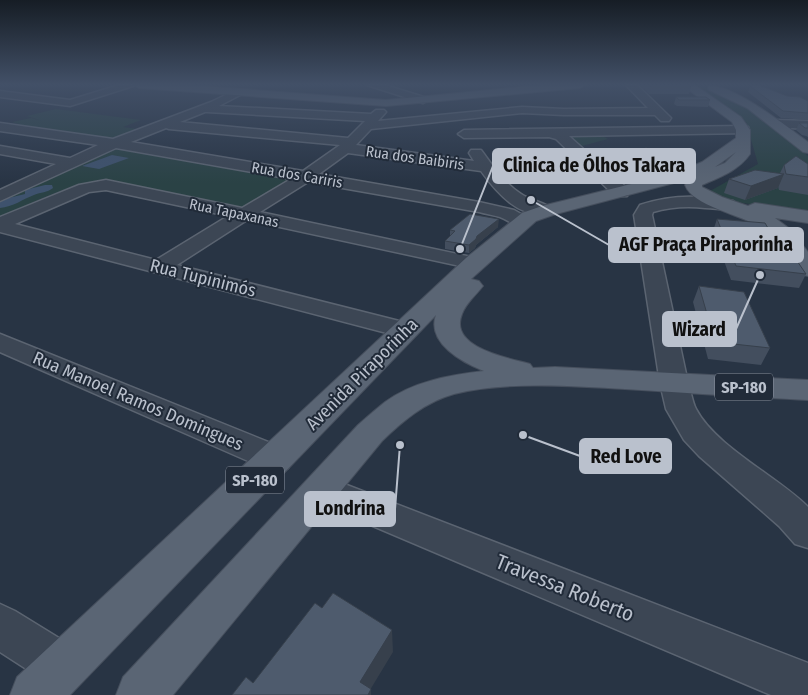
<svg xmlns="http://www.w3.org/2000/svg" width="808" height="695" font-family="'Fira Sans Condensed',sans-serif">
  <rect width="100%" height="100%" fill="#283444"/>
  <path fill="#2a4245" d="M 700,86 C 741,93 778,129 808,156 L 808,213 L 730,201 L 710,191 L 758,164 L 746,122 L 693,87 Z
    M 56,109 L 141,120 L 123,127 L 145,130 L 113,142 L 31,128 L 12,122 L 31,118 L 42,121 L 27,116 Z
    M 568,136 L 603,136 L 608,139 L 578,147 Z
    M 117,148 L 289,179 L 240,210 L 105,183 C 71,181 32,204 0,217 L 0,200 Z"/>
  <path fill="#3e526d" d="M 112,155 L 129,158 L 99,169 L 82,166 Z
    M 45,185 L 52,185 L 53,188 C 47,193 41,192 34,195 C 23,199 13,207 0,208 L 0,200 L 25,194 L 25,190 Z"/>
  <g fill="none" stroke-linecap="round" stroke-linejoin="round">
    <g stroke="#5b6471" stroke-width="3">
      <path id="minor" d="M 119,85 L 136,85 L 70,106 L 0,97 L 0,91 L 70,100 Z
        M 367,85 L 385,85 L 427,98 L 428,100 L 423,103 Z
        M 626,85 L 637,85 L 671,118 L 669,121 L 661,121 L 655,115 L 564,115 L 522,113 L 371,129 L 356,145 L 474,161 L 469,153 L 471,150 L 481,150 C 493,166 504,183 521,194 C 529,200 547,203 552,209 L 549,213 C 520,220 496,192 481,171 L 348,153 L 319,174 L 479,202 L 514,210 L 528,218 L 530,222 L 528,226 C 515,229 511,221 500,217 C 493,215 486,214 479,212 L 308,182 L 260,212 L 481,259 L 485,263 L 481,267 L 474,269 L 247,220 L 177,265 L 415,325 L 419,330 L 415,335 L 406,338 L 0,232 L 0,217 L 79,185 L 106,180 L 242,208 L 291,179 L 116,148 L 0,201 L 0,190 L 56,164 L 0,154 L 0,146 L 70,158 L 98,145 L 0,131 L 0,123 L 113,139 L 211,102 L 236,90 L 240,91 L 241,93 L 240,95 L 219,106 L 371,114 L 376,110 L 384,110 L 386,112 L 378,121 L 522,107 L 564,109 L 648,108 ZM 205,112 L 207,112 L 365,121 L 348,138 L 180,122 ZM 166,128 L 169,129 L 340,145 L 303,171 L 131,142 ZM 106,190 L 228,216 L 156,260 L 15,224 L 89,192 Z
        M 777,120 L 808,121 L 808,129 L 773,127 L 771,124 L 773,121 Z
        M 743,126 L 748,127 L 749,130 L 748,133 L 569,136 L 627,188 L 629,192 L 627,196 L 615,196 L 556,139 L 549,137 L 464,138 L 458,134 L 464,130 Z
        M 697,197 L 733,201 L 736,205 L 733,209 C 724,211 715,208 705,208 C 688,206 670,207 653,212 L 652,215 L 688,383 C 691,391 692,401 696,409 C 715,446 778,477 808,507 L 808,548 L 795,544 L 779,526 L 699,456 L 684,440 L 666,409 L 660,383 L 634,215 L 640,205 C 659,199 677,196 697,197 Z
        M 0,334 L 288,450 L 293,459 L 288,468 L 276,472 L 264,468 L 0,352 Z
        M 321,475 L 808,663 L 808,695 L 771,695 L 309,499 L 303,489 L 309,479 Z
        M 0,604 L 15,611 L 80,651 L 87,667 L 80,683 L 64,690 L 48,683 L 0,652 Z"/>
    </g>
    <g stroke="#464f5d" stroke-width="2">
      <path id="major" d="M 134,85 L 190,85 L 386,100 L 540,85 L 585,85 L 580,88 L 386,106 L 139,88 Z
        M 682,85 L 695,85 L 741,117 L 750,130 L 750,154 C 738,171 720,177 702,185 L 702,187 L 722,197 L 748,206 L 755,203 L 808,211 L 808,223 L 775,218 L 790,229 L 808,252 L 808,276 L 800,274 C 791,260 784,243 771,233 C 750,216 693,208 685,185 L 689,179 L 556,214 L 536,221 L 471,279 L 479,281 L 483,286 C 476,295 466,303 462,314 C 448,348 509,358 530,364 L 533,368 L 555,367 L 808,380 L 808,400 C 747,397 686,393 625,389 C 573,386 505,381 454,394 C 425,402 403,421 382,441 L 173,695 L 116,695 L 123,677 L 358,425 C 367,417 376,409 385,402 C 414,381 450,375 484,371 C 463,363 426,343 436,315 L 70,695 L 10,695 L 17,677 L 466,258 L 522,213 L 542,206 L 676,173 L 702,162 L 736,138 L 736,130 L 732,122 ZM 736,152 L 725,163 L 715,167 Z
        M 709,86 C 734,84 787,127 808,142 L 808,153 L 803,152 L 747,108 L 709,90 L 708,88 Z"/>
    </g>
    <use href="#minor" fill="#3c4654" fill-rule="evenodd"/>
    <use href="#major" fill="#5a6574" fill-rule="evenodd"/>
  </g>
  <path fill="#434e5e" d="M 640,85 L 689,85 L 691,87 L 689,94 L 649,94 Z
    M 751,85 L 787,96 L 808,101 L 808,120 L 781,118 L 748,92 Z
    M 676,97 L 710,100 L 708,107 L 677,106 L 674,104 Z
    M 799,123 L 808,123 L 808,137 L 806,136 L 802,135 L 796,130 Z
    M 622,156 L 674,169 L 644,178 L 620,168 Z
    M 808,164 L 808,195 L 779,190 L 778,186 L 778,188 L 745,200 L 724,193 L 729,179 L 780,173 L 784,165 Z
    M 717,219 L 785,257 L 806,274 L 799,288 L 731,280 L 713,231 Z
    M 498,227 L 476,245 L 475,248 L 469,253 L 445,249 L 445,241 L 450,236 L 450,230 Z
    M 699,286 L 770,348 L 761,365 L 708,359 L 693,302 Z"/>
  <path fill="#37404c" d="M 677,157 L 674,169 L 644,178 L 648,166 Z
    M 784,174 L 778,188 L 745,200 L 751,186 Z
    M 499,219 L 498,227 L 476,245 L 475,248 L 469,253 L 469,245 L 477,236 Z
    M 392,630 L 393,652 L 367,695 L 360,682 Z
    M 371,689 L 371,695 L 368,695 Z"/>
  <path fill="#4e5b6d" stroke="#37404c" d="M 649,85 L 689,85 L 691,87 L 651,87 Z
    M 751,85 L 759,85 L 787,96 L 800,97 L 808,101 L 808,113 L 783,111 L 750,86 Z
    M 676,97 L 706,97 L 710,100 L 679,100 Z
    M 799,123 L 808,123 L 808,128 L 805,128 Z
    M 646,148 L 677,157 L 648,166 L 622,156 Z
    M 796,156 L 808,164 L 808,177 L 786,174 L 784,165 Z
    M 755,170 L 784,174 L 751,186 L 729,179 Z
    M 470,214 L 499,219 L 477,236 L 476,239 L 469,245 L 445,241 L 455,231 L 450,230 Z
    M 717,219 L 765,223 L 785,257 L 795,258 L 806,274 L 736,266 Z
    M 699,286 L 744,292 L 770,348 L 715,342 Z
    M 333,593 L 392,630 L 360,682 L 371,689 L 368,695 L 232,695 L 246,677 L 253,683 L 315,603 L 322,608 Z"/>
  <linearGradient id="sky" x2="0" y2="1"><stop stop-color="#161d25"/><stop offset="0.46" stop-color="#425067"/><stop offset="1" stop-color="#425067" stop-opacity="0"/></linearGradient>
  <rect width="808" height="183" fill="url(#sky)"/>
  <g text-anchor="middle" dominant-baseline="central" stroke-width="4" stroke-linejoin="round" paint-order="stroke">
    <g font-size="15" fill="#bac1cd" stroke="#212b39">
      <text transform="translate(415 158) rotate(8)">Rua dos Baibiris</text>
      <text transform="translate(297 175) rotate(10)">Rua dos Cariris</text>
      <text transform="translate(234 213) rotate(12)">Rua Tapaxanas</text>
    </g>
    <g fill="#212b39" stroke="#8c94a1" stroke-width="1">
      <rect x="715" y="373.5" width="58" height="27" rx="4"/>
      <rect x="226" y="466.5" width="58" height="27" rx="4"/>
    </g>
    <g font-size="16" font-weight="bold" fill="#bac1cd">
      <text x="744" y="387">SP-180</text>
      <text x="255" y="480">SP-180</text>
    </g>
    <g font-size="18" fill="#bac1cd" stroke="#212b39">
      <text transform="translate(203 278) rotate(14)">Rua Tupinimós</text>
      <text transform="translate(362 374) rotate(-45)">Avenida Piraporinha</text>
      <text transform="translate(138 401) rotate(23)">Rua Manoel Ramos Domingues</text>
    </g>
    <g font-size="21" fill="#bac1cd" stroke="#212b39">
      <text transform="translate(565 588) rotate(22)">Travessa Roberto</text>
    </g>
  </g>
  <path fill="none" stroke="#bac1cd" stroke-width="2" d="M460 249L493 166M531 200L609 245M760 275L736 329M523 435L580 456M400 445L395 509"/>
  <g fill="#bac1cd" stroke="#212b39" stroke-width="2">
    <circle cx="460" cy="249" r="5"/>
    <circle cx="531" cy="200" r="5"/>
    <circle cx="760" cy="275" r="5"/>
    <circle cx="523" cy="435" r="5"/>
    <circle cx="400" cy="445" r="5"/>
  </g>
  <g fill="#bac1cd" stroke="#bac1cd" stroke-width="2">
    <rect x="493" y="149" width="202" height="34" rx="5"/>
    <rect x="609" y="228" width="194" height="34" rx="5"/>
    <rect x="663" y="312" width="73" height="34" rx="5"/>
    <rect x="580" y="439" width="91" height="34" rx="5"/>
    <rect x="305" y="492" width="90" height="34" rx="5"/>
  </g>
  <g font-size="19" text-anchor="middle" font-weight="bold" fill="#111">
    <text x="594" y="172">Clinica de Ólhos Takara</text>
    <text x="706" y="251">AGF Praça Piraporinha</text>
    <text x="699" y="336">Wizard</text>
    <text x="626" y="463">Red Love</text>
    <text x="350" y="515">Londrina</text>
  </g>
</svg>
